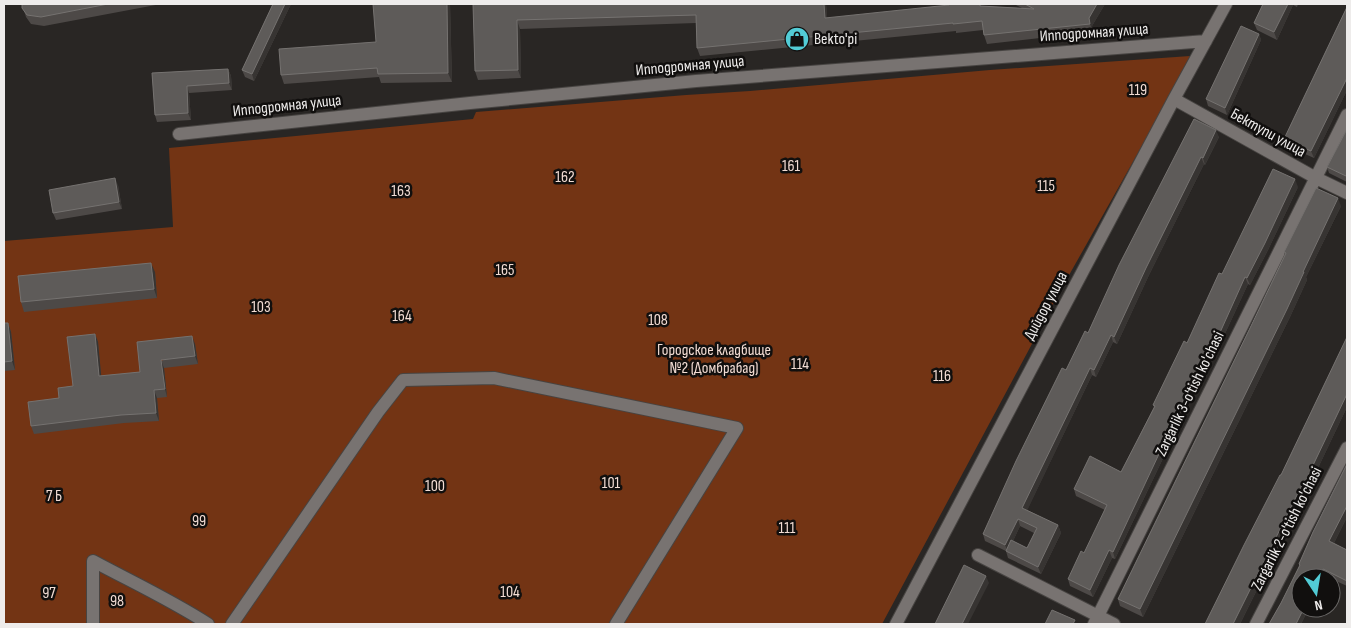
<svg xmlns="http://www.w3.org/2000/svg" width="1351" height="628" font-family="'Sofia Sans Condensed',sans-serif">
  <rect width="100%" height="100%" fill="#292624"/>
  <path fill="#733414" d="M 1190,56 L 1156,121 L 1064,284 L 882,624 L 4,624 L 4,241 L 173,227 L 169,148 L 473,119 L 476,112 L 686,95 L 750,91 L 990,70 Z"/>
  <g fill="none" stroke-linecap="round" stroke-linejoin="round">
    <g stroke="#474442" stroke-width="14">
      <path id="minor" d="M 1174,99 L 1316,178 L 1347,193
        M 179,134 L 470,103 L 696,81 L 1206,41
        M 978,555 L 1114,624
        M 93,624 L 93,561 C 132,582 171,600 208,624
        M 232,624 L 378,412 L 403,380 L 494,378 L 737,428 L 616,624
        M 896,624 L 1174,99 L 1226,4
        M 1094,624 L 1347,115
        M 1256,624 L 1347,448"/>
    </g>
    <use href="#minor" stroke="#787371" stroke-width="12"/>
  </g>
  <path fill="#4d4947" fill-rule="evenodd" d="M 22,4 L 161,4 L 44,26 L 31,24 L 26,17 Z
    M 273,4 L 291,4 L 254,81 L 245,77 L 242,70 Z
    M 450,4 L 452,82 L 381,83 L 379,77 L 284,84 L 281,75 L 376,42 Z
    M 473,4 L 826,4 L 827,18 L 983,6 L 1022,8 L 1014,4 L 1105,4 L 1092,26 L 1093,32 L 987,44 L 984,35 L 983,30 L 956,33 L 956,31 L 700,56 L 697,48 L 696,23 L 520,29 L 521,78 L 478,80 L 475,71 Z
    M 1263,4 L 1298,4 L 1297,7 L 1293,5 L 1277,40 L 1257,30 L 1254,23 Z
    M 1347,7 L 1347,90 L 1314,158 L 1287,146 L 1284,139 Z
    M 1259,34 L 1261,40 L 1227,115 L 1208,106 L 1206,99 Z
    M 228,69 L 231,76 L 232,90 L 189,93 L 191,120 L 157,122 L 155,115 L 152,73 Z
    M 1194,119 L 1219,137 L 1205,165 L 1204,164 L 1149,275 L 1117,344 L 1113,342 L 1096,377 L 1092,375 L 1027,510 L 1058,525 L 1061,533 L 1041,574 L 1008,558 L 1006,551 L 985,541 L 983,534 L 1066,370 L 1088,333 ZM 1020,526 L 1034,533 L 1027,548 L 1013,541 Z
    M 1347,129 L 1347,182 L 1329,173 L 1327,167 Z
    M 118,185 L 122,209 L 56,220 L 53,213 Z
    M 1298,187 L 1268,250 L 1250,285 L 1248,284 L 1215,355 L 1212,353 L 1176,427 L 1177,429 L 1115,559 L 1112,558 L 1093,597 L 1070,586 L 1068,579 L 1084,553 L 1105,510 L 1076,496 L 1074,489 L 1121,472 L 1154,407 L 1153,405 L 1187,343 L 1222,274 Z
    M 1341,206 L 1306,277 L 1307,280 L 1290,317 L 1143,617 L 1120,606 L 1118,599 L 1251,326 L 1285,255 L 1284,252 Z
    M 155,272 L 157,298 L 24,312 L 21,302 Z
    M 4,323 L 8,323 L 11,332 L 15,370 L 4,371 Z
    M 95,334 L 98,342 L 101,376 L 140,372 L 195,344 L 198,364 L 164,368 L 167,397 L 157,398 L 159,421 L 124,423 L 34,434 L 31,426 L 73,386 Z
    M 1347,337 L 1347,407 L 1308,489 L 1307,489 L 1240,624 L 1205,624 L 1281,475 Z
    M 1347,464 L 1347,517 L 1334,543 L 1347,550 L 1347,586 L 1325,576 L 1301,608 L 1309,608 L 1301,624 L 1269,624 L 1281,603 L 1299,566 L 1299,564 Z"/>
  <path fill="#373432" d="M 285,4 L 291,4 L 254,81 L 252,74 Z
    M 447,4 L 450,4 L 452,82 L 448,73 Z
    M 824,4 L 826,4 L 828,27 L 825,18 Z
    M 1097,4 L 1105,4 L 1092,26 L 1093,32 L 1090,24 L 1089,18 Z
    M 1288,4 L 1293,4 L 1293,5 L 1277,40 L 1274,32 Z
    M 517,20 L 520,29 L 521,78 L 518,70 Z
    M 1259,34 L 1261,40 L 1227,115 L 1225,108 Z
    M 228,69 L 231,76 L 232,90 L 229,83 Z
    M 1347,78 L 1347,90 L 1314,158 L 1311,151 Z
    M 187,86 L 189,93 L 191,120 L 188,113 Z
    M 1216,130 L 1219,137 L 1205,165 L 1203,158 Z
    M 1201,157 L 1204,164 L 1149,275 L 1117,344 L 1114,337 L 1146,268 Z
    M 115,178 L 118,185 L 122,209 L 119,202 Z
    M 1295,179 L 1298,187 L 1268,250 L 1250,285 L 1247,278 Z
    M 1338,198 L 1341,206 L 1306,277 L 1307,280 L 1290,317 L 1143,617 L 1140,609 Z
    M 151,263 L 155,272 L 157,298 L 154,289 Z
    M 1245,277 L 1248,284 L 1215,355 L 1213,348 Z
    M 8,323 L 11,332 L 15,370 L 12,361 Z
    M 95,334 L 98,342 L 102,384 L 99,376 Z
    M 1111,335 L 1113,342 L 1096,377 L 1094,370 Z
    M 192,336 L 195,344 L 198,364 L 195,356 Z
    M 1209,346 L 1212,353 L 1176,427 L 1177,429 L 1115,559 L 1113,552 L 1173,421 Z
    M 161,360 L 164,368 L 167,397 L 165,389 Z
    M 1090,368 L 1092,375 L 1025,515 L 1022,508 Z
    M 154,390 L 157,398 L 159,421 L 156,413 Z
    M 1347,394 L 1347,407 L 1308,489 L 1305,482 Z
    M 1304,481 L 1307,489 L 1240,624 L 1233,624 Z
    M 1347,506 L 1347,517 L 1332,547 L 1329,541 Z
    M 1018,519 L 1020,526 L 1008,552 L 1005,545 Z
    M 1058,525 L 1061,533 L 1041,574 L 1038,567 Z
    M 1109,550 L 1112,558 L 1093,597 L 1090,590 Z
    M 1323,569 L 1325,576 L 1324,578 L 1319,578 Z
    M 986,576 L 989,583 L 968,624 L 962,624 Z
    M 1304,608 L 1309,608 L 1301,624 L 1296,624 Z"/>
  <path fill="#5e5b59" stroke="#757270" d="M 22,4 L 108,4 L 41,17 L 27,15 L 22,8 Z
    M 273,4 L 285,4 L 252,74 L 242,70 Z
    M 373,4 L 447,4 L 448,73 L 378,74 L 377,68 L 281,75 L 279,49 L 376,42 Z
    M 473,4 L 824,4 L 825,18 L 949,5 L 949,4 L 980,4 L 980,6 L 1034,9 L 1025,4 L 1097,4 L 1089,18 L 1090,24 L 984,35 L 982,21 L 953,24 L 953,23 L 697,48 L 696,15 L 517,20 L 518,70 L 475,71 Z
    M 1263,4 L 1288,4 L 1274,32 L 1254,23 Z
    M 1347,7 L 1347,78 L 1311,151 L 1284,139 Z
    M 1241,26 L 1259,34 L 1225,108 L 1206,99 Z
    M 228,69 L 229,83 L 187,86 L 188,113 L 155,115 L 152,73 Z
    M 1194,119 L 1216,130 L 1203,158 L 1201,157 L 1146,268 L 1114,337 L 1111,335 L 1094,370 L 1090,368 L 1022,508 L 1058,525 L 1038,567 L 1006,551 L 1011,540 L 1027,548 L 1037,528 L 1018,519 L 1005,545 L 983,534 L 1016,461 L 1062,368 L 1066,370 L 1085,331 L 1088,333 L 1119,265 Z
    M 1347,129 L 1347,174 L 1346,176 L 1327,167 Z
    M 1273,169 L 1295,179 L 1265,243 L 1247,278 L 1245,277 L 1213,348 L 1209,346 L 1173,421 L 1174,422 L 1113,552 L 1109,550 L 1090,590 L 1068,579 L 1081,551 L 1084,553 L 1107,505 L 1074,489 L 1090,456 L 1121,472 L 1155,406 L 1153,405 L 1184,341 L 1187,343 L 1219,273 L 1222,274 Z
    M 115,178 L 119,202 L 53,213 L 49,190 Z
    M 1316,188 L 1338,198 L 1303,272 L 1304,272 L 1287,309 L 1140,609 L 1118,599 L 1251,326 L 1286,253 L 1284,252 Z
    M 151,263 L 154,289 L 21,302 L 18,276 Z
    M 4,323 L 8,323 L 12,361 L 4,362 Z
    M 95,334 L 99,376 L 140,372 L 137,342 L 192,336 L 195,356 L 161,360 L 165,389 L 154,390 L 156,413 L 121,415 L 31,426 L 28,402 L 59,398 L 58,388 L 73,386 L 67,337 Z
    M 1347,337 L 1347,394 L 1305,482 L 1304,481 L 1233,624 L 1205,624 L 1244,545 L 1280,475 L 1281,475 Z
    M 1347,464 L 1347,506 L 1329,541 L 1347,550 L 1347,581 L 1323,569 L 1319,578 L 1301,578 L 1301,608 L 1304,608 L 1296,624 L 1269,624 L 1281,603 L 1300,565 L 1299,564 L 1313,532 Z
    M 964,565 L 986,576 L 962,624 L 935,624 Z
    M 1052,610 L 1075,620 L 1073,624 L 1045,624 Z"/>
  <defs>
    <g id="shop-disc" transform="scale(1.25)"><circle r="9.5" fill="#52ccd6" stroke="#110f0e"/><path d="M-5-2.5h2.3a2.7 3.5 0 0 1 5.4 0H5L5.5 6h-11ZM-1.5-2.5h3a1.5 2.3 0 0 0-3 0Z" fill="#111"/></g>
  </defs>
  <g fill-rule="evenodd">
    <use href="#shop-disc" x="797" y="39"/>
  </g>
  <g text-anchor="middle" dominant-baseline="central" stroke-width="5" stroke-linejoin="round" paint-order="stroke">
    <g font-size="16" fill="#eeeceb" stroke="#110f0e">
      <text transform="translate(1094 33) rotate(-4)">Ипподромная улица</text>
      <text transform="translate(690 66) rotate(-5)">Ипподромная улица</text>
      <text transform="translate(287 106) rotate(-6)">Ипподромная улица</text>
      <text transform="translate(1268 133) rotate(29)">Бектупи улица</text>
      <text transform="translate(1046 306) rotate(-62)">Дийдор улица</text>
      <text transform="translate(1190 394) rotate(-64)">Zargarlik 3-o'tish ko'chasi</text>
      <text transform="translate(1287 529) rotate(-63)">Zargarlik 2-o'tish ko'chasi</text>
    </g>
    <g font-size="16" fill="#eeeceb" stroke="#110f0e" text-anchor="start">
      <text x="814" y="39">Bekto'pi</text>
    </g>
    <g font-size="16" fill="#f3ddd4" stroke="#110f0e">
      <text x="1138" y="90">119</text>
      <text x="791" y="166">161</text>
      <text x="565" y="177">162</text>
      <text x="1046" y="186">115</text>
      <text x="401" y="191">163</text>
      <text x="505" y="270">165</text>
      <text x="261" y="307">103</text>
      <text x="402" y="316">164</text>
      <text x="658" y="320">108</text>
      <text x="714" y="350">Городское кладбище<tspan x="714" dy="18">№2 (Домбрабад)</tspan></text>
      <text x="800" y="364">114</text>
      <text x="942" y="376">116</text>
      <text x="611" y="483">101</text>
      <text x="435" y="486">100</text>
      <text x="54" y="496">7 Б</text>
      <text x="199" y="521">99</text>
      <text x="787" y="528">111</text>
      <text x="510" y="592">104</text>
      <text x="49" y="593">97</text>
      <text x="117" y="601">98</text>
    </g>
  </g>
  <rect width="1351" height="628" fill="none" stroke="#eeeceb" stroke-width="10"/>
  <g transform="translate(1316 593) rotate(168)"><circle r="24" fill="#110f0e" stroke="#696766"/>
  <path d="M0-4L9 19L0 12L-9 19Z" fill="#52ccd6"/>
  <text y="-8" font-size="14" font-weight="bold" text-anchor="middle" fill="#eeeceb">N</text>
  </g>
</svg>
